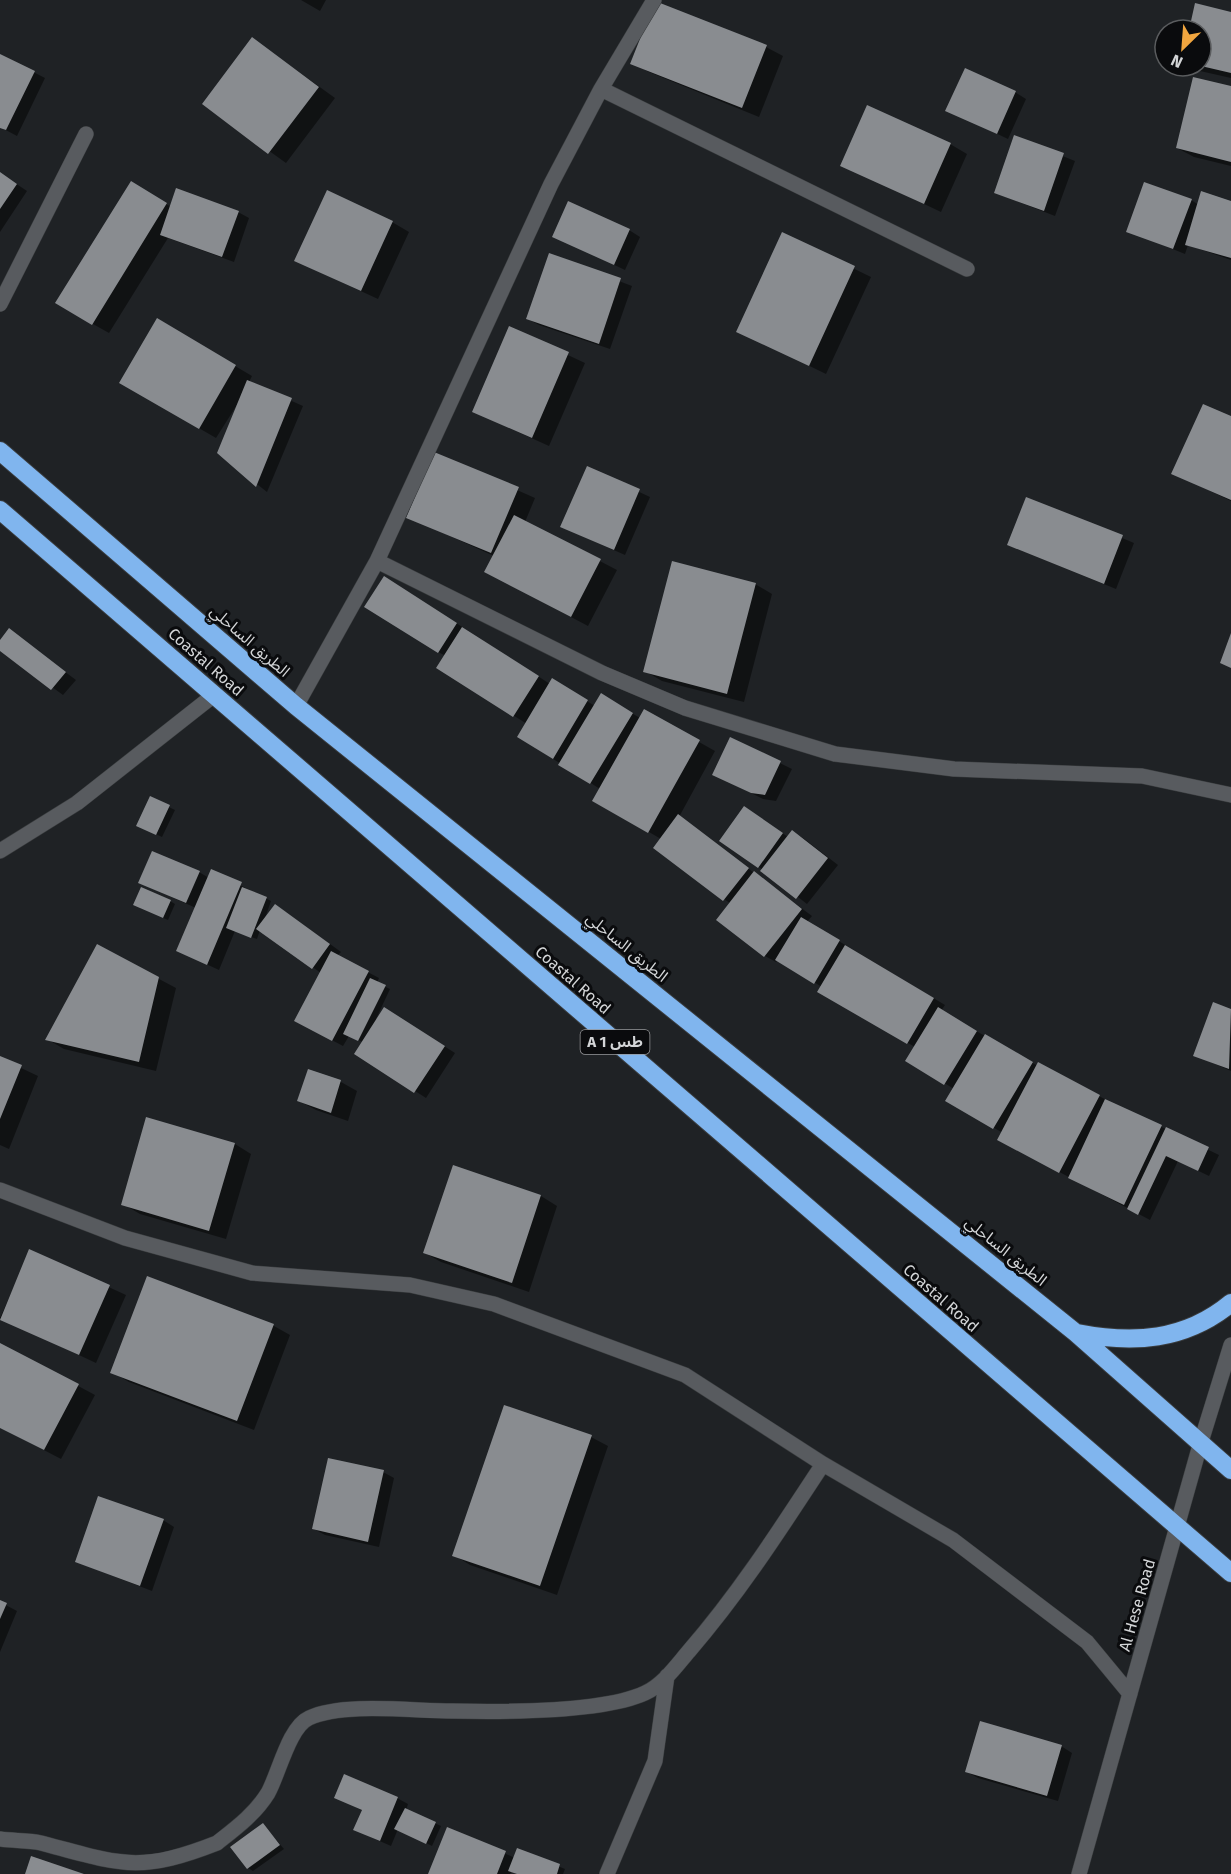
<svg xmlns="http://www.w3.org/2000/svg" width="1231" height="1874" font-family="'Fira Sans','Noto Sans Arabic',sans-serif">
  <rect width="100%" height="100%" fill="#1f2225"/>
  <path fill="#0007" d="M 301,0 L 326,0 L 320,11 Z
    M 1231,13 L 1231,78 L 1200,71 L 1192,66 L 1201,66 L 1201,30 L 1190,30 Z
    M 253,39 L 335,98 L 286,163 L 204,104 Z
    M 766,47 L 783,56 L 759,117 L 649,72 L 632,63 Z
    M 0,55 L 45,78 L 17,136 L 0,127 Z
    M 1231,88 L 1231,166 L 1194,157 L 1177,148 Z
    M 1015,92 L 1026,99 L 1008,139 L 947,110 Z
    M 1015,137 L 1075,161 L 1055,216 L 995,193 Z
    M 950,144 L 967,154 L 941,212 L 842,165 Z
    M 0,173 L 27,191 L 0,232 Z
    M 131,183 L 171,207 L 238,212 L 249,218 L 234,262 L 168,238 L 109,333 L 93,324 Z
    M 1191,200 L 1199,205 L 1231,202 L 1231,260 L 1188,245 L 1185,254 L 1128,231 Z
    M 392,222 L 409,232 L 378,299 L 313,269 Z
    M 629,230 L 640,237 L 625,270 L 554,236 Z
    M 783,234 L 871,277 L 826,374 L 738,331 Z
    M 550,255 L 632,286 L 610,349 L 539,325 L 528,319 Z
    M 157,320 L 252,376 L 249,382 L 303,406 L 267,492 L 218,453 L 240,400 L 216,438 L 121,383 Z
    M 510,328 L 585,363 L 549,446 L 474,412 Z
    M 1231,418 L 1231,501 L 1173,473 Z
    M 435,454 L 535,498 L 525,522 L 617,570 L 588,626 L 503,581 L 494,556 L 408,517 Z
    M 588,468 L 650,497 L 625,555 L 573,532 Z
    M 1027,498 L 1134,543 L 1116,589 L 1008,545 Z
    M 396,584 L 550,684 L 552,680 L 595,706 L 601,695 L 640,718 L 644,711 L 715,751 L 679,817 L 812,916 L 807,922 L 945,1005 L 941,1011 L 1038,1066 L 1039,1064 L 1112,1103 L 1219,1155 L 1209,1176 L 1178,1161 L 1150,1220 L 1016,1149 L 1003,1133 L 947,1101 L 954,1089 L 907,1060 L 915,1047 L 819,992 L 822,987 L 778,960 L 776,962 L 765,956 L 731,904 L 655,848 L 661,839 L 594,800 L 600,789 L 519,737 L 527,724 L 438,668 L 446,656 L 438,652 Z
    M 755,584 L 772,594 L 744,702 L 662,681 L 645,671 Z
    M 9,630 L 76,680 L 63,695 L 0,649 L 0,643 Z
    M 731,739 L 792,769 L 776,801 L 763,799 L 725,780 Z
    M 150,798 L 175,810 L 162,837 L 143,828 Z
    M 756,815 L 788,837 L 792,832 L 803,838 L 838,865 L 807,904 L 759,867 Z
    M 212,871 L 271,901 L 265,918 L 286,912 L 341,952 L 337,956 L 379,978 L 377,983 L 390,989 L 376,1019 L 395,1015 L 455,1053 L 426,1098 L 356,1053 L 363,1042 L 349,1036 L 343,1046 L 307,1027 L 321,973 L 260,930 L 257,939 L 235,931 L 219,970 L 178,951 L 196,908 L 140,883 L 199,872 L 209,878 Z
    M 170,901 L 175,904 L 168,920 L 140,908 Z
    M 97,946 L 176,988 L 156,1071 L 64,1049 L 47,1039 Z
    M 1214,1004 L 1231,1011 L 1231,1071 L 1195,1055 Z
    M 0,1058 L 38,1076 L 9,1149 L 0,1145 Z
    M 309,1071 L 341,1082 L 357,1091 L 348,1121 L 316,1110 L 299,1101 Z
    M 235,1144 L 251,1154 L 226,1239 L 140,1214 L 123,1204 Z
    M 454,1167 L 541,1196 L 557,1206 L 529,1292 L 441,1262 L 425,1253 Z
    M 30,1251 L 126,1295 L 96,1363 L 0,1318 Z
    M 148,1277 L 274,1326 L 290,1335 L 254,1430 L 129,1382 L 112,1372 Z
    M 0,1344 L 95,1395 L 61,1459 L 0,1427 Z
    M 591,1437 L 608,1446 L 557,1595 L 470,1565 L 454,1555 Z
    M 383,1472 L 394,1478 L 379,1547 L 325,1535 L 314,1529 Z
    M 163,1520 L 174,1527 L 152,1591 L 77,1562 Z
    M 0,1602 L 17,1611 L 0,1652 Z
    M 1061,1746 L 1072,1753 L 1058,1801 L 978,1778 L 967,1772 Z
    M 336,1797 L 397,1798 L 408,1804 L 406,1810 L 441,1826 L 432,1846 L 398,1829 L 391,1846 L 366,1835 L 363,1811 Z
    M 263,1825 L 284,1849 L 253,1871 L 248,1868 Z
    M 448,1828 L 515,1858 L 518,1850 L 565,1869 L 563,1874 L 518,1874 L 512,1871 L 510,1874 L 429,1874 Z"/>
  <path fill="#898c90" d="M 655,1 L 767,45 L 742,108 L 630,64 Z
    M 1195,3 L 1231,12 L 1231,73 L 1201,66 L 1201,30 L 1189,30 Z
    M 252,37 L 319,87 L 268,154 L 202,104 Z
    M 0,54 L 35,71 L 6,130 L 0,128 Z
    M 965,68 L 1016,91 L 997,134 L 945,111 Z
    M 1193,77 L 1231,86 L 1231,162 L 1176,148 Z
    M 867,105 L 951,143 L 924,204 L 840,166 Z
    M 1014,135 L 1064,153 L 1044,211 L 994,193 Z
    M 0,172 L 17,184 L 0,209 Z
    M 131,181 L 167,203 L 92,325 L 55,303 Z
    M 1144,182 L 1192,199 L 1173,249 L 1126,232 Z
    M 176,188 L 239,211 L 222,257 L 160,235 Z
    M 327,190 L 393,221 L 361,291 L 294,261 Z
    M 1201,191 L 1231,201 L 1231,258 L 1185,245 Z
    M 568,201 L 630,229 L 614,265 L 552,237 Z
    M 782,232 L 855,266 L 809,366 L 736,332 Z
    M 549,253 L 621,278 L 599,344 L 526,319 Z
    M 157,318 L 236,365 L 199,429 L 119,383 Z
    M 509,326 L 569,352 L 532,438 L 472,412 Z
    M 247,380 L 292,398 L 256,487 L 217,453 Z
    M 1203,404 L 1231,416 L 1231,500 L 1171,474 Z
    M 434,452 L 519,487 L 491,553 L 406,518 Z
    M 587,466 L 640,489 L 614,550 L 560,527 Z
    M 1026,497 L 1123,535 L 1104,584 L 1007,545 Z
    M 514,515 L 601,559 L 571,617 L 484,572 Z
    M 672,561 L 756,583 L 727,694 L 643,672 Z
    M 384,576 L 457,623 L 438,653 L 364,607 Z
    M 462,627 L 539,676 L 513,717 L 436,668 Z
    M 9,628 L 66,672 L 51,690 L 0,651 L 0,640 Z
    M 1231,633 L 1231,668 L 1220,663 Z
    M 552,678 L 588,700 L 553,759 L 517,737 Z
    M 601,693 L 633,713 L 590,784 L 558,765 Z
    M 644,709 L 700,740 L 648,833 L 592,801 Z
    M 730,737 L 781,761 L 765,795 L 751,793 L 712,775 Z
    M 150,796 L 170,805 L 156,835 L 136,826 Z
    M 744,806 L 783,833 L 758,868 L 719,841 Z
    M 678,814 L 749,868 L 723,901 L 653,848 Z
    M 792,830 L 828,858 L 796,899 L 760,871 Z
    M 152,851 L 200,871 L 186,903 L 138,883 Z
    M 211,869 L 242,882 L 207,965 L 176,951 Z
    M 754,871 L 802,909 L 764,957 L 716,920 Z
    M 141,887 L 171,900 L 163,918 L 133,905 Z
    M 242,887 L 267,897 L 251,938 L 226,928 Z
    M 275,904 L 330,944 L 312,969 L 256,929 Z
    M 801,917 L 840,940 L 814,984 L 775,960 Z
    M 97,944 L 159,977 L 139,1062 L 45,1040 Z
    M 845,945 L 934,998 L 907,1044 L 817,992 Z
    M 331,951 L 369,971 L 332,1041 L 294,1021 Z
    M 370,978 L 386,985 L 358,1041 L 343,1034 Z
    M 1213,1002 L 1231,1009 L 1229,1069 L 1193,1056 Z
    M 384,1007 L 445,1046 L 414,1093 L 354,1054 Z
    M 938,1007 L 977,1031 L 944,1085 L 905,1061 Z
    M 985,1034 L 1033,1062 L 993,1129 L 945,1101 Z
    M 0,1056 L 22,1065 L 0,1119 Z
    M 1038,1062 L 1100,1095 L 1059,1173 L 997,1140 Z
    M 308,1069 L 341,1080 L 331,1113 L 297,1101 Z
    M 1105,1099 L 1162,1125 L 1124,1205 L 1068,1178 Z
    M 146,1117 L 235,1143 L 209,1231 L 121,1205 Z
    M 1166,1127 L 1209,1147 L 1198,1171 L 1166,1156 L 1138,1215 L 1127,1209 Z
    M 453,1165 L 541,1195 L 512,1283 L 423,1253 Z
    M 29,1249 L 110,1285 L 79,1355 L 0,1320 Z
    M 147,1276 L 274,1324 L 237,1421 L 110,1373 Z
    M 0,1343 L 79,1384 L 44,1450 L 0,1428 Z
    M 504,1405 L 592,1435 L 540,1586 L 452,1556 Z
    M 328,1458 L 384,1470 L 368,1542 L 312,1529 Z
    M 98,1496 L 164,1519 L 140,1586 L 75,1562 Z
    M 0,1600 L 7,1603 L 0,1619 Z
    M 980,1721 L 1062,1745 L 1047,1796 L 965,1772 Z
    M 344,1774 L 398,1797 L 380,1841 L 353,1830 L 362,1810 L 334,1798 Z
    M 405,1808 L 436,1822 L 426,1844 L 394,1829 Z
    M 263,1823 L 280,1845 L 247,1869 L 230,1847 Z
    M 447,1827 L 506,1851 L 497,1874 L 428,1874 Z
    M 517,1848 L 560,1864 L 557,1874 L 517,1874 L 508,1871 Z
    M 31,1856 L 84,1874 L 25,1874 Z"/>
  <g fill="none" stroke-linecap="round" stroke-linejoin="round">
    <g stroke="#393c3e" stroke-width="16">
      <path id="minor" d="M 601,89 L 967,269
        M 0,304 L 86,134
        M 377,561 L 602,673 L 685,708 L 835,754 L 954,769 L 1142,776 L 1231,795
        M 296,706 L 377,561 L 551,184 L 601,89 L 654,0
        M 0,851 L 77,803 L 214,695
        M 0,1190 L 125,1238 L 252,1273 L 410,1285 L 494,1304 L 685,1375 L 823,1464 L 953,1540 L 1087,1642 L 1130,1694
        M 0,1839 C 13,1841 28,1840 41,1843 C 120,1864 138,1874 217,1843 C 236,1828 255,1814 268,1793 C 279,1773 289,1727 309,1718 C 343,1702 413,1711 452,1711 C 500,1712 602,1713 645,1693 C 663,1685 677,1665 689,1651 C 740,1592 781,1528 823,1464
        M 607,1874 L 655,1761 L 667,1676
        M 1079,1874 L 1200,1445 L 1231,1345"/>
    </g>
    <g stroke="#393c3e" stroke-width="20">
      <path id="highway" d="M 0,451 L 296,706 L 1076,1333 L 1231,1470
        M 0,510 L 1231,1573
        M 1077,1333 C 1133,1344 1185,1341 1231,1303"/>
    </g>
    <use href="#minor" stroke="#585b5f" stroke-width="15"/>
    <use href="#highway" stroke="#80b5ee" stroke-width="18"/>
  </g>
  <g text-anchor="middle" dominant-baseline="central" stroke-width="6" stroke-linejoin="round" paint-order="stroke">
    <rect fill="#0a0b0d" stroke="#97989a" stroke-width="1.5" x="580.5" y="1030" width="69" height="24" rx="4.5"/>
    <g font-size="15" font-weight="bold" fill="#d3d5d7">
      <text x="615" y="1042">A 1 طس</text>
    </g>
    <g font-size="16" fill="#d3d5d7" stroke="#0a0b0d">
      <text transform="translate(250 641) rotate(41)">الطريق الساحلي</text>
      <text transform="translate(206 662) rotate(41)">Coastal Road</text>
      <text transform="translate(627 947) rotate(39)">الطريق الساحلي</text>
      <text transform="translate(573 980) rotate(41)">Coastal Road</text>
      <text transform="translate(1006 1251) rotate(39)">الطريق الساحلي</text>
      <text transform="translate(941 1298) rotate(41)">Coastal Road</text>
      <text transform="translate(1137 1605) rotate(-74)">Al Hese Road</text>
    </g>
  </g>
  <g transform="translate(1183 48) rotate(205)"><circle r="28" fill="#0a0b0d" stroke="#5a5c5e" stroke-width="1.5"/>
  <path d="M0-4.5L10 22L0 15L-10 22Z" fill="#f1a63f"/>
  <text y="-9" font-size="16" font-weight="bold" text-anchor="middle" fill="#d3d5d7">N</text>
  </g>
</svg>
